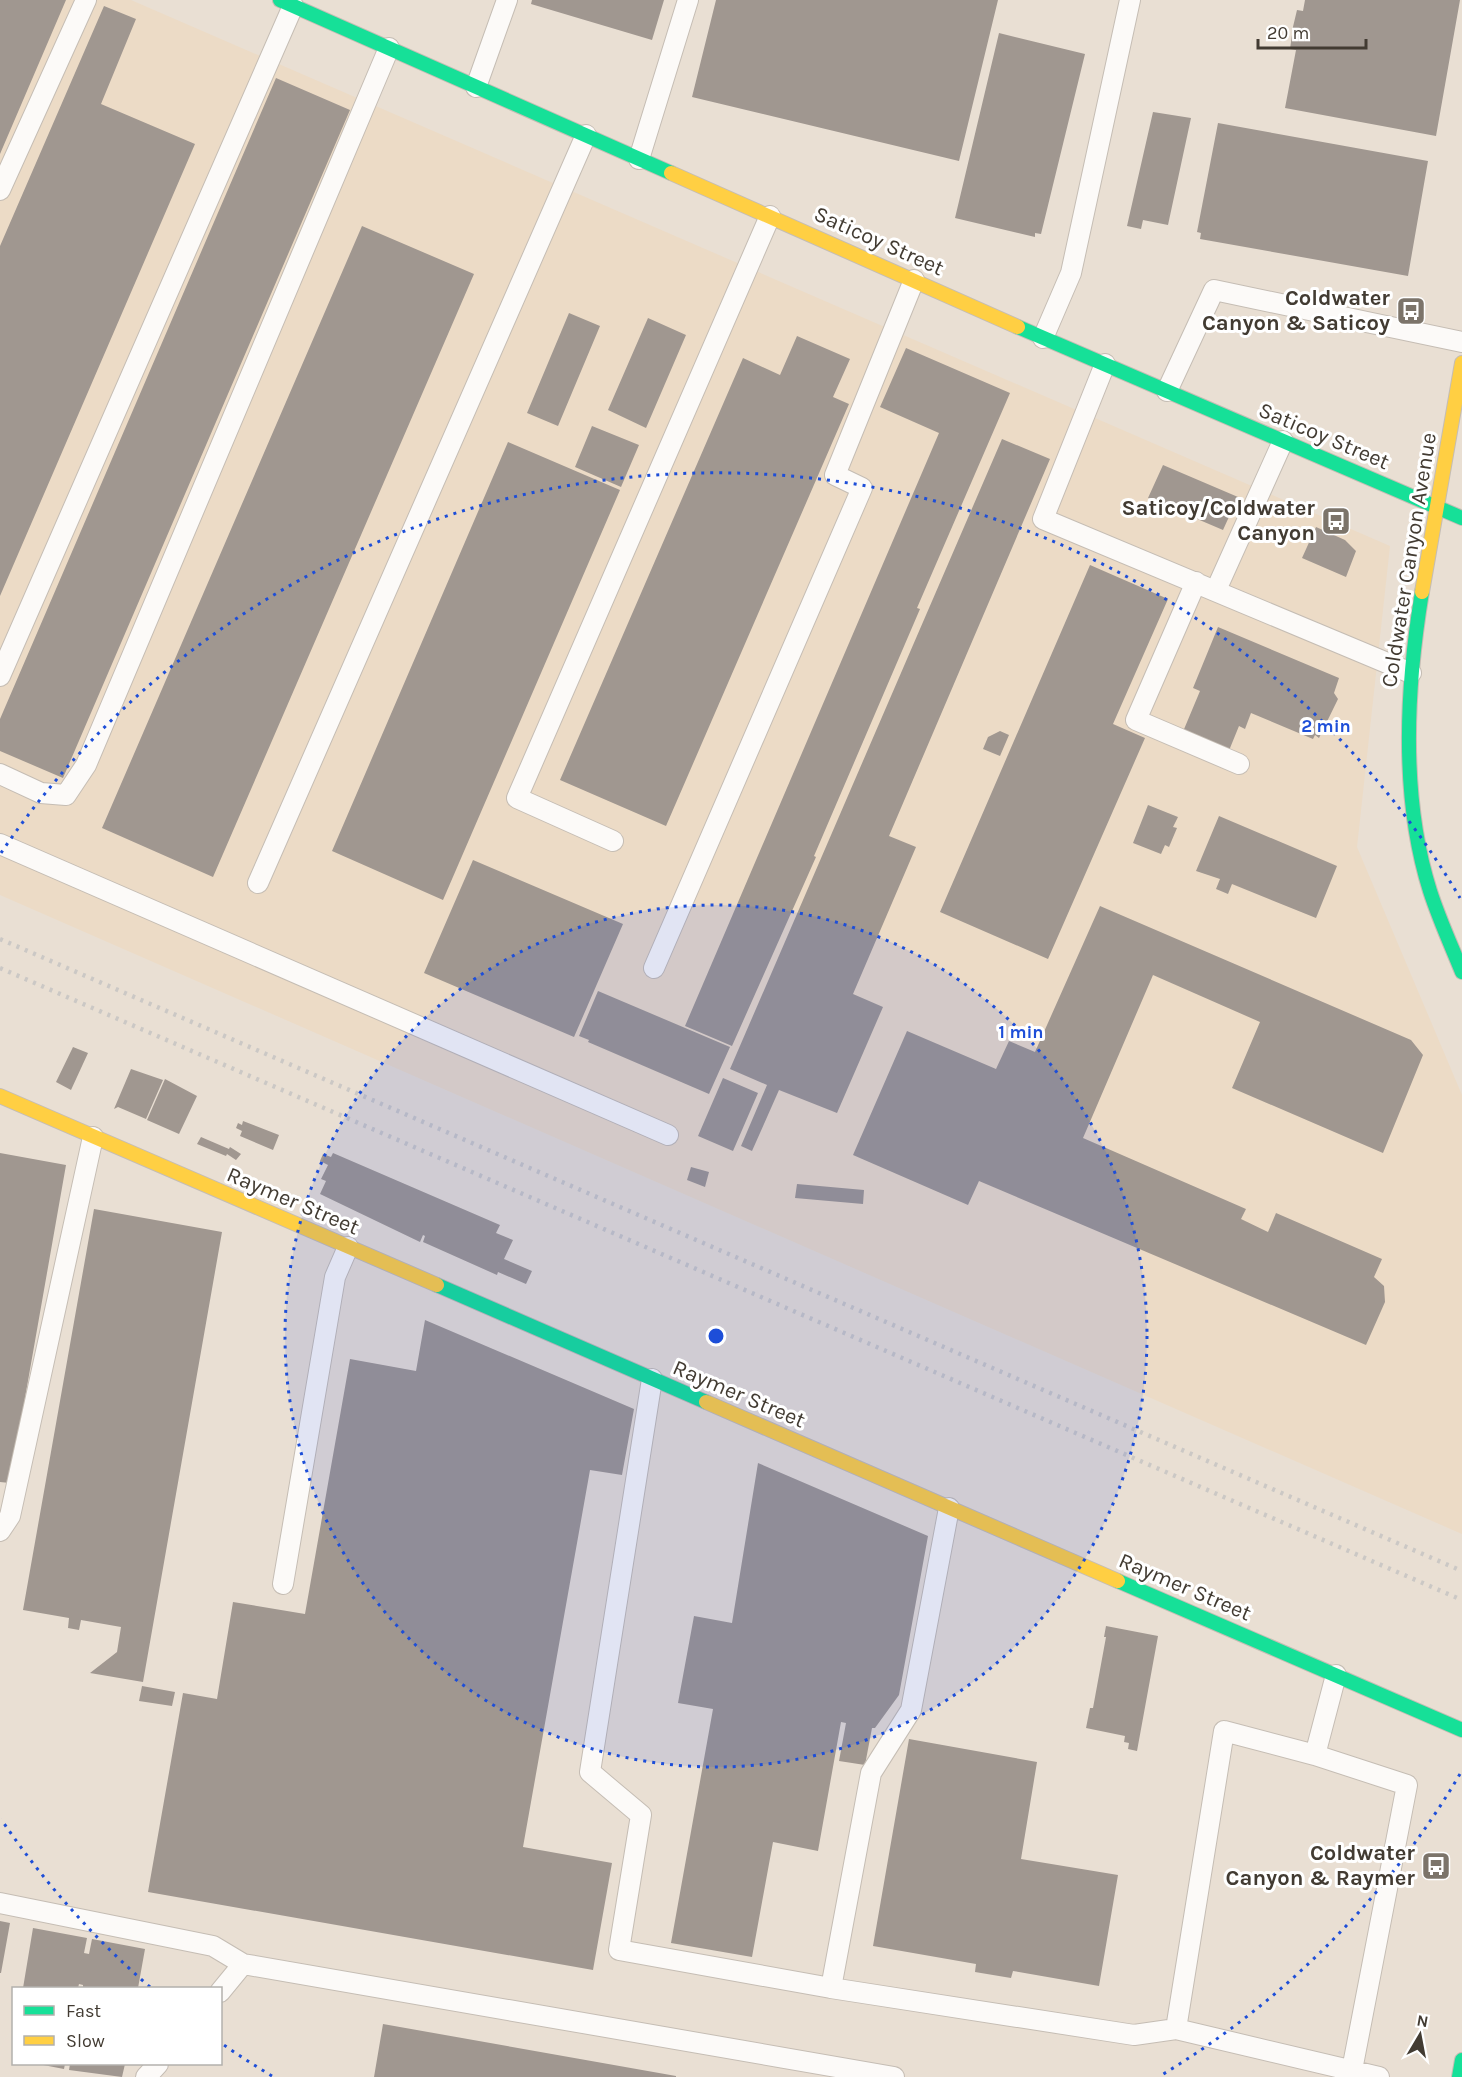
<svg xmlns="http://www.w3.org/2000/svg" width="1462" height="2077" font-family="Karla,sans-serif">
  <rect width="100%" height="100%" fill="#e9dfd3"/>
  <path fill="#ecdbc6" d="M 0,0 L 131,0 L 1390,546 L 1357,847 L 1462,1095 L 1462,1534 L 0,895 Z"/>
  <path fill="#a09790" d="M 0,0 L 66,0 L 0,154 Z
    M 532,0 L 664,0 L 652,40 L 531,4 Z
    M 716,0 L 998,0 L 959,161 L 692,97 Z
    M 1305,0 L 1460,0 L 1436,136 L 1285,108 L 1296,50 L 1290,49 L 1292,35 L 1298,36 L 1299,32 L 1292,31 L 1297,10 L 1303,11 Z
    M 104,6 L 136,19 L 101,104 L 195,144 L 0,596 L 0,246 Z
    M 999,33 L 1085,54 L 1041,234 L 1035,233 L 1035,237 L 955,218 Z
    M 276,78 L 350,110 L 63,778 L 0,751 L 0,719 Z
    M 1153,112 L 1191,118 L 1168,225 L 1143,220 L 1141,229 L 1127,226 Z
    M 1218,123 L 1428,161 L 1408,276 L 1200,239 L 1201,233 L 1197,232 Z
    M 362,226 L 474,274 L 213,877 L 102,828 Z
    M 569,313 L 600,326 L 558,426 L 527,413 Z
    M 648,318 L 686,335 L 646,428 L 608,410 Z
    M 797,336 L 850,359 L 833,397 L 849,404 L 666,826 L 560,780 L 743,358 L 780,375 Z
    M 906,348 L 1010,393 L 917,608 L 920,609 L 814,856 L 816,857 L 732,1046 L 685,1026 L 939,433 L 880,407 Z
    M 592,426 L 639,445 L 621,487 L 575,467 Z
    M 1002,439 L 1050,459 L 889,836 L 916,847 L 853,994 L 883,1007 L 837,1113 L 779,1090 L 752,1151 L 741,1146 L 767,1085 L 730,1069 Z
    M 508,442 L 620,490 L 443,900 L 332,851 Z
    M 1163,465 L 1238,497 L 1223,530 L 1148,498 Z
    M 1316,527 L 1345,540 L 1356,551 L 1346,577 L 1302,558 Z
    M 1090,565 L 1168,599 L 1113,724 L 1145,738 L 1048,959 L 940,912 Z
    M 1218,627 L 1339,678 L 1334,693 L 1338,699 L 1319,738 L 1315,735 L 1313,739 L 1251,713 L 1245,729 L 1239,726 L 1228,753 L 1182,734 L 1200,691 L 1193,688 Z
    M 1000,731 L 1009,735 L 1000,756 L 983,749 L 988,737 Z
    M 1148,805 L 1178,817 L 1173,827 L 1177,828 L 1169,847 L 1165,845 L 1161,854 L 1133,843 Z
    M 1219,816 L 1337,866 L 1316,918 L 1232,884 L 1228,894 L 1216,889 L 1220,879 L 1196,871 Z
    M 473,860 L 623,924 L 574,1037 L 424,973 Z
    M 1100,906 L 1411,1040 L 1423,1055 L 1383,1153 L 1232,1088 L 1260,1022 L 1153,975 L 1083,1138 L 1246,1209 L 1241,1219 L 1268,1232 L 1276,1213 L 1382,1259 L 1374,1277 L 1384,1286 L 1385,1302 L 1366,1345 L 979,1181 L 968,1205 L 853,1155 L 907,1031 L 996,1069 L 1009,1041 L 1035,1052 Z
    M 598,991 L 730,1047 L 709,1094 L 588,1042 L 589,1040 L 579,1036 Z
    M 73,1047 L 88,1053 L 71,1090 L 56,1082 Z
    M 131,1069 L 163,1080 L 146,1119 L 118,1107 L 114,1109 Z
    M 723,1078 L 758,1093 L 733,1151 L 698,1136 Z
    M 165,1079 L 197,1096 L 179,1134 L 147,1120 Z
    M 243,1121 L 279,1135 L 273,1150 L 240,1136 L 242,1131 L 236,1128 L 238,1123 L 242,1125 Z
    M 201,1137 L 229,1149 L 230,1147 L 241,1154 L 236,1160 L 227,1154 L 226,1156 L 197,1144 Z
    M 0,1153 L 66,1165 L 10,1483 L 0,1482 Z
    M 333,1153 L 500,1225 L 496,1233 L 513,1240 L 504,1259 L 532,1271 L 526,1284 L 498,1272 L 497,1275 L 423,1242 L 425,1236 L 423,1235 L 420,1242 L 320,1194 L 326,1181 L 321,1179 L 328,1165 L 320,1161 L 323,1154 L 331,1157 Z
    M 691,1167 L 709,1172 L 705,1187 L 687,1180 Z
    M 797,1184 L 864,1190 L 863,1204 L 795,1198 Z
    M 94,1209 L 222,1232 L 143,1682 L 90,1673 L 117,1652 L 121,1627 L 81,1620 L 79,1630 L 68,1628 L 69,1618 L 23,1610 Z
    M 425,1320 L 634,1409 L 622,1475 L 590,1470 L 523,1847 L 612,1863 L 593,1970 L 148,1892 L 183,1693 L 217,1699 L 233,1602 L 305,1614 L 350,1359 L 416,1371 Z
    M 758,1463 L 928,1536 L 899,1695 L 875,1728 L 872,1728 L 865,1765 L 839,1761 L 846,1723 L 841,1722 L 818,1851 L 773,1842 L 752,1957 L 671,1943 L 713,1709 L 678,1703 L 694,1616 L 732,1623 Z
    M 1106,1626 L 1158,1636 L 1137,1751 L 1128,1749 L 1129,1743 L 1124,1742 L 1125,1736 L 1086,1728 L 1090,1708 L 1093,1708 L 1106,1637 L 1104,1637 Z
    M 142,1686 L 175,1692 L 172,1706 L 139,1701 Z
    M 909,1739 L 1037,1762 L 1021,1859 L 1118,1875 L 1099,1986 L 1013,1971 L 1011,1978 L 975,1972 L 976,1964 L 873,1946 Z
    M 0,1921 L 10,1923 L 1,1973 L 0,1973 Z
    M 33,1928 L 87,1938 L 84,1953 L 89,1954 L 92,1939 L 145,1949 L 138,1988 L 83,1988 L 83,1985 L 79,1984 L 78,1988 L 23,1988 Z
    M 383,2024 L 676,2076 L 676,2077 L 374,2077 Z
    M 38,2064 L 65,2064 L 64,2069 Z
    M 70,2064 L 125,2064 L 122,2077 L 69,2070 Z"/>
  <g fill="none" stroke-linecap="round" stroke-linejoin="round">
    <g stroke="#c5bdb4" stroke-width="22">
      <path id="lane" d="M 476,87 L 507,0
        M 639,159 L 688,0
        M 0,190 L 86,0
        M 1043,338 L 1071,273 L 1130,0
        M 1105,364 L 1043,519 L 1411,673
        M 1167,391 L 1214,290 L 1462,342
        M 1196,582 L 1136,720 L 1239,764
        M 1216,590 L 1283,441
        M 0,676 L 293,6
        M 0,774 L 41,793 L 66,795 L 86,765 L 389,48
        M 613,841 L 517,798 L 770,216
        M 0,844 L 668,1135
        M 258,883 L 586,135
        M 654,968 L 862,488 L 835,475 L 914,280
        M 652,1379 L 590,1772 L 641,1815 L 619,1950 L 831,1988 L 871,1773 L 911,1710 L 949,1508
        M 0,1531 L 10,1516 L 93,1137
        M 283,1584 L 335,1277 L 348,1247
        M 1315,1755 L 1407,1785 L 1352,2070
        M 0,1903 L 213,1946 L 243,1964
        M 831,1988 L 1134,2035 L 1176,2029 L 1379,2077
        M 220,1992 L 243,1964 L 894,2077
        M 1176,2029 L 1224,1731 L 1315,1755 L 1336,1675
        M 146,2077 L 158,2064"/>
    </g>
    <g stroke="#c5bdb4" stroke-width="16">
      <path id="fast" d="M 280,0 L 671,173
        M 1018,327 L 1462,518
        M 1422,592 C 1406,689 1400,796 1430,891 C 1439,919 1451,945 1462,972
        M 437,1285 L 706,1402
        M 1118,1581 L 1462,1730
        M 1459,2077 L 1462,2060"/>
    </g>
    <g stroke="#c5bdb4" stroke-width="16">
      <path id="slow" d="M 671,173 L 1018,327
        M 1422,592 L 1462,363
        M 0,1096 L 437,1285
        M 706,1402 L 1118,1581"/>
    </g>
    <use href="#lane" stroke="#fcfaf8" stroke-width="20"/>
    <use href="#fast" stroke="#16e098" stroke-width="14"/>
    <use href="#slow" stroke="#ffcf43" stroke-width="14"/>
    <path stroke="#cbc8c5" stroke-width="4.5" stroke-dasharray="3 6" stroke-linecap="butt" d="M 0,939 L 1462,1571
      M 0,968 L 1462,1600"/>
  </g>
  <circle cx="716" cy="1336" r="431" fill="#1d4ed8" fill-opacity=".12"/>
  <g fill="none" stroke="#1d4ed8" stroke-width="3" stroke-dasharray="3 6">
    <circle cx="716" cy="1336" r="431"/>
    <path d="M1460 1774A863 863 0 0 1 1160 2076M272 2076A863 863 0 0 1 221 2043M150 1987A863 863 0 0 1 1 1819M1 853A863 863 0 0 1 1460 898"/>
  </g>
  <defs>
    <g id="bus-square" transform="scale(1.5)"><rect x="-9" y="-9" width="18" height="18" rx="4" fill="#7c746a" stroke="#fff"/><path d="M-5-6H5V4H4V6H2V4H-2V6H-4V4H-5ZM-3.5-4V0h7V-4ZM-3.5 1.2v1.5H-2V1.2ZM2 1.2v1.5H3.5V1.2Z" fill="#fff"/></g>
  </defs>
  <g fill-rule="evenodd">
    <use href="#bus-square" x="1411" y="311"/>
    <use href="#bus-square" x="1336" y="521"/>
    <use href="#bus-square" x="1436" y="1866"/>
  </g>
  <g text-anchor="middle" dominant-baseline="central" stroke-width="6" stroke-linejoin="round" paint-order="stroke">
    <g font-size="22" fill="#423b32" stroke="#fff">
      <text transform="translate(879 241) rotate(24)">Saticoy Street</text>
      <text transform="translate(1324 436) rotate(23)">Saticoy Street</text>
      <text transform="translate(1409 560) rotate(-81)">Coldwater Canyon Avenue</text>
      <text transform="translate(293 1201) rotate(23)">Raymer Street</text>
      <text transform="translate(739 1394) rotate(23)">Raymer Street</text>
      <text transform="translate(1185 1587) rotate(23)">Raymer Street</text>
    </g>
    <g font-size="22" font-weight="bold" fill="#423b32" stroke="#fff" text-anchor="end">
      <text x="1390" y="298">Coldwater<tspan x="1390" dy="25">Canyon &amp; Saticoy</tspan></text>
      <text x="1315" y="508">Saticoy/Coldwater<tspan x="1315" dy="25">Canyon</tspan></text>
      <text x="1415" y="1853">Coldwater<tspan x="1415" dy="25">Canyon &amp; Raymer</tspan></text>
    </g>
  </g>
  <circle cx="716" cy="1336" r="9" fill="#1d4ed8" stroke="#fff" stroke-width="3"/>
  <g font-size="18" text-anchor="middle" font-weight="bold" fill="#1d4ed8" stroke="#fff" stroke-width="6" stroke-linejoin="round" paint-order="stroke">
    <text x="1326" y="732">2 min</text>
    <text x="1021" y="1038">1 min</text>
  </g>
  <rect x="12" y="1987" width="210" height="78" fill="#ffffff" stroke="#b3b1ad" stroke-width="1.5"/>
  <rect x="24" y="2006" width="30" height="9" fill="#16e098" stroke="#b3b1ad" stroke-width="1.5"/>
  <text x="66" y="2017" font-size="18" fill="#423b32">Fast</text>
  <rect x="24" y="2036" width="30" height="9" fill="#ffcf43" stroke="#b3b1ad" stroke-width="1.5"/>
  <text x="66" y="2047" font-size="18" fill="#423b32">Slow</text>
  <g transform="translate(1420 2035) rotate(10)" stroke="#ffffff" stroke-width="4.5" paint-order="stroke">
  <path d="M0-4.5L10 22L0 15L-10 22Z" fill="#423b32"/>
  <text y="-9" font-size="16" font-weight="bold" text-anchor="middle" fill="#423b32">N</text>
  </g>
  <path d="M1258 39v9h108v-9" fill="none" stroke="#423b32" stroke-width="3"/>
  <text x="1267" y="39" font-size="18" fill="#423b32" stroke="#ffffff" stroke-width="4.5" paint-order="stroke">20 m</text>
</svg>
